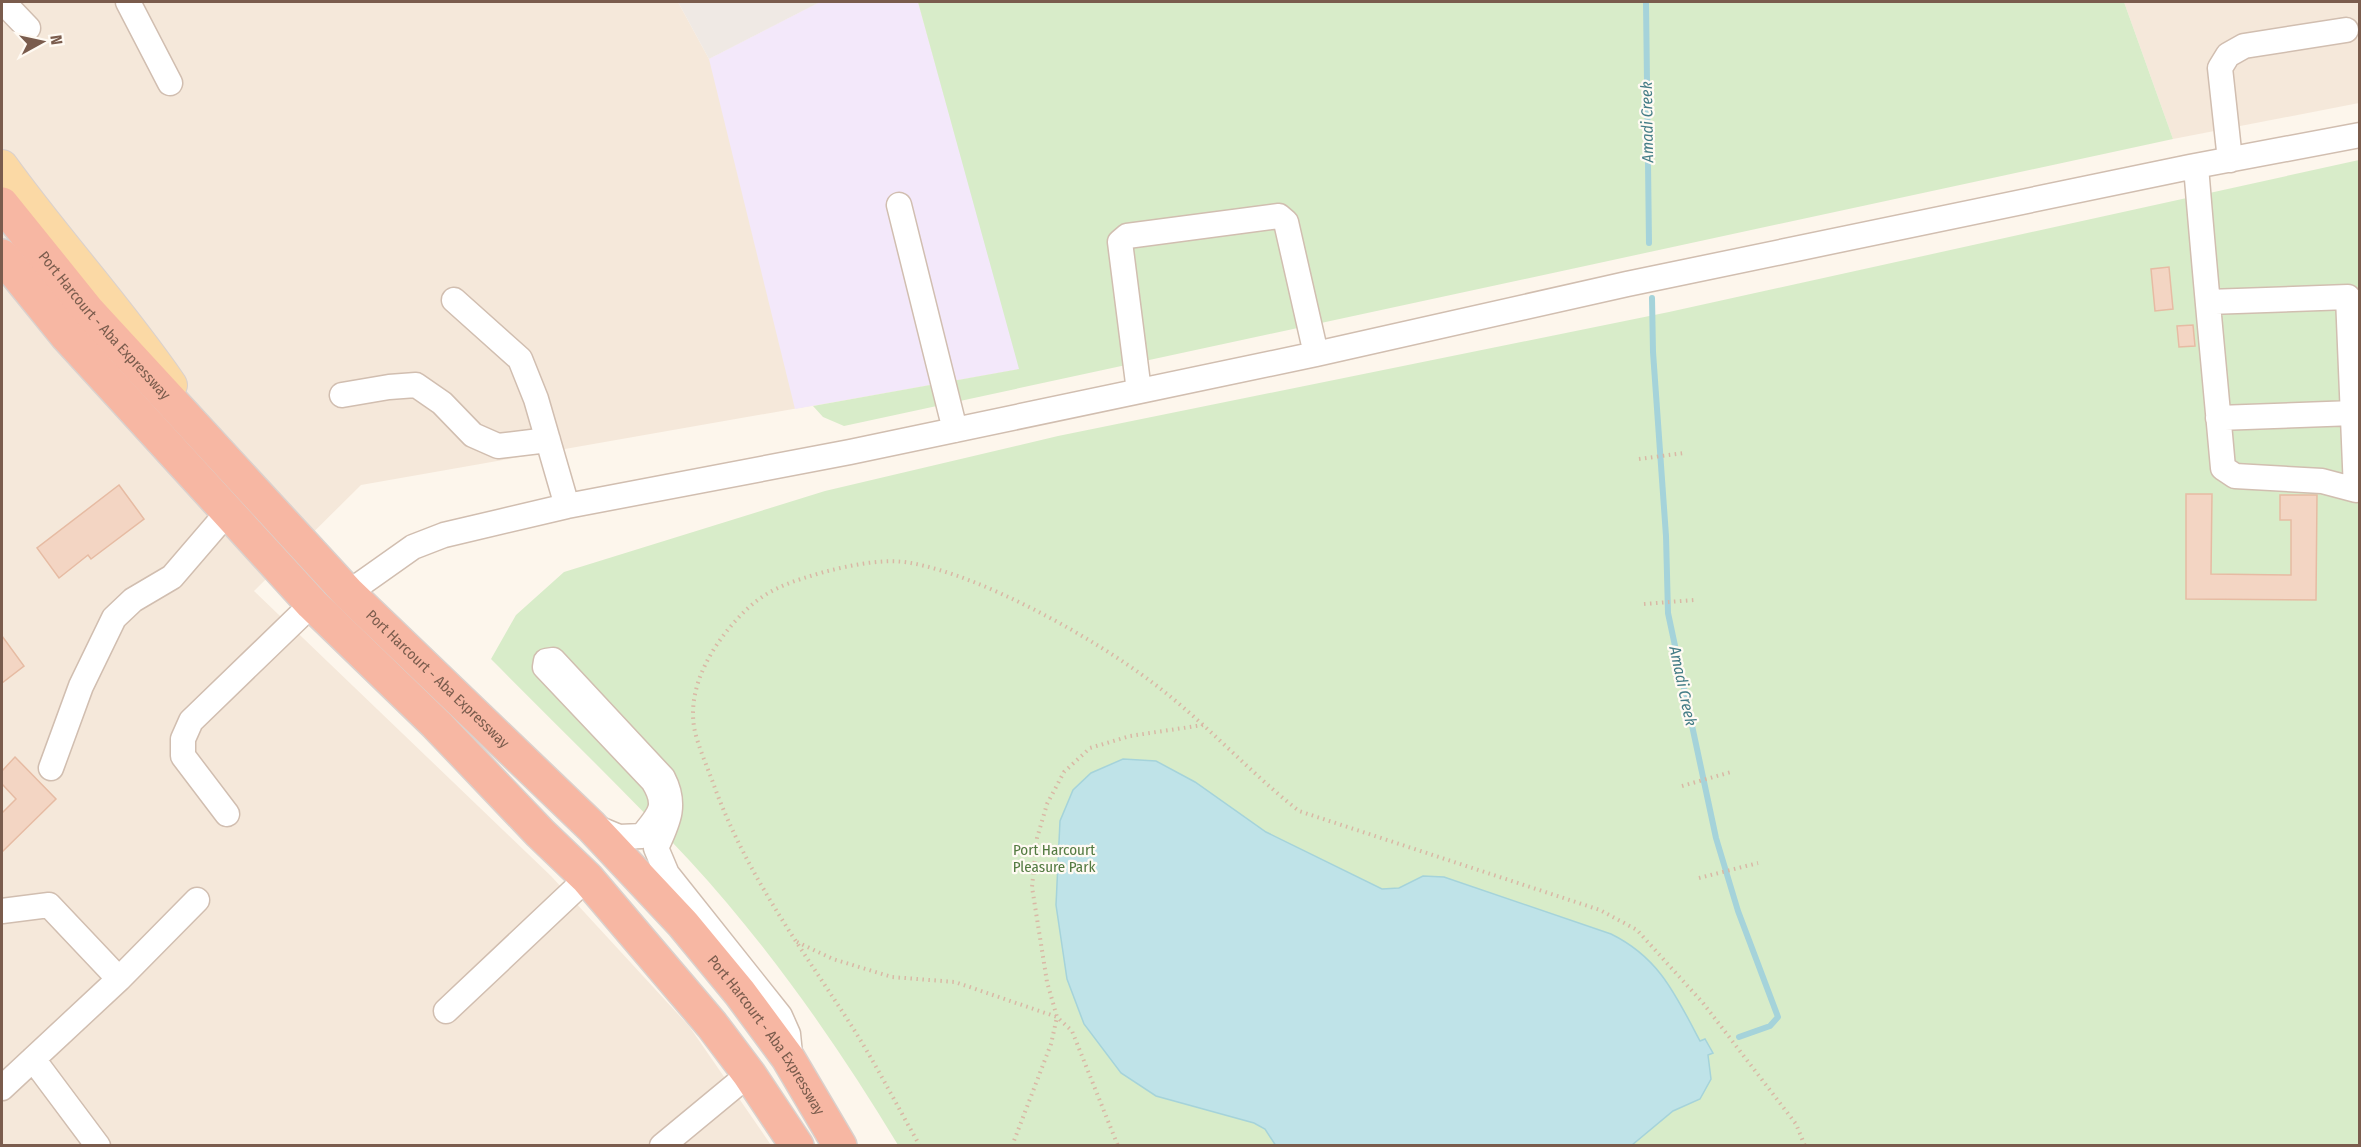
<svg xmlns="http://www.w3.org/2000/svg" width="2361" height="1147" font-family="'Fira Sans Condensed',sans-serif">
  <rect width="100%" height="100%" fill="#fdf6ec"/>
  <path fill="#f5e8da" d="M 2,2 L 678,2 L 709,59 L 820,2 L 918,2 L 1020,369 L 361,485 L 254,591 L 551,876 L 689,1026 L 771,1145 L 2,1146 Z
    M 2124,2 L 2359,2 L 2359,103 L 2173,139 Z"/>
  <path fill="#efe9e4" d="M 678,2 L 820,2 L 709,59 Z"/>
  <path fill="#f3e8fa" d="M 820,2 L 918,2 L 1020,369 L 795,409 L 709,59 Z"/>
  <path fill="#d8ecc9" d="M 918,2 L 2124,2 L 2173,139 L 844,426 L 823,417 L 813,406 L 1019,369 Z
    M 2359,160 L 2359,1145 L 898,1145 C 837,1044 769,947 689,860 C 625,791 557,726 491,659 L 516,615 L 564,572 L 825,491 L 1058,436 L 1669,312 Z"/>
  <path fill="#bfe3e8" stroke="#a5d3da" stroke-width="1.5" d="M 1123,759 L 1156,761 L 1195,782 L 1266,832 L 1382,889 L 1399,888 L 1423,876 L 1444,877 L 1611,934 C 1660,958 1676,996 1700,1041 L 1705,1039 L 1713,1053 L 1708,1055 L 1711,1079 L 1700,1099 L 1673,1111 L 1632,1145 L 1276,1146 L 1265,1129 L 1254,1123 L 1156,1096 L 1121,1073 L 1084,1024 L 1067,979 L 1056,905 L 1060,821 L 1073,790 L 1091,773 Z"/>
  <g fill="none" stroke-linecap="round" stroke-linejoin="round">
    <path stroke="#a5d3da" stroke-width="6" d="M 1646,2 L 1649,243
      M 1652,298 L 1653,352 L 1666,536 L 1668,613 L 1716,838 L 1738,911 L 1778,1017 L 1770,1026 L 1739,1037"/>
  </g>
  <path fill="#f3d5c3" stroke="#e6bba3" stroke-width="1.5" d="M 2169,267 L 2173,309 L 2155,311 L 2151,269 Z
    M 2193,325 L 2195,346 L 2179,347 L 2177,326 Z
    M 119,485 L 144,519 L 91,559 L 88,555 L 59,578 L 37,548 Z
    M 2186,494 L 2212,494 L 2211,574 L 2291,575 L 2291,520 L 2280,520 L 2280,495 L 2317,495 L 2316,600 L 2186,599 Z
    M 2,636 L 24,666 L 2,683 Z
    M 15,757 L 56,799 L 2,852 L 2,813 L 16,799 L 2,784 L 2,771 Z"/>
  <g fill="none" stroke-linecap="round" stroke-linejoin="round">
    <g stroke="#d1beb0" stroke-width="27">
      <path id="minor" d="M 3,2 L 28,28
        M 128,2 L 170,83
        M 2230,160 L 2220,68 L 2228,55 L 2244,46 L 2346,30
        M 2196,166 C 2204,267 2214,367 2223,468 L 2235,476 L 2322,481 L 2356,490 L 2348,297 L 2208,302
        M 899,205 L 955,430
        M 454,300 L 520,359 L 536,399 L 567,506
        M 1139,391 L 1120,242 L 1127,236 L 1279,216 L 1286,222 L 1316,354
        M 342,395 L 389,387 L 416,385 L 442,403 L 473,435 L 498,446 L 548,440
        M 2218,418 L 2354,413
        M 348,593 L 413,547 L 444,535 L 567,506 L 850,452 L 1316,354 L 1627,284 L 2190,167 L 2360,135
        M 51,768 L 81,686 L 114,618 L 133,600 L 172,577 L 227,513
        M 227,814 L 183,756 L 183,739 L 191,721 L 312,604
        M 595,827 L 619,837 L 642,836 C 659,815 669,807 653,781 L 545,667 L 546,661 L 553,660 L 663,778 C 677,805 668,822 656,848 L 667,874 L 780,1016 L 788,1034 L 790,1054
        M 2,911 L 49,905 L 119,979
        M 446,1011 L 587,878
        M 33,1059 L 98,1146
        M 2,1088 L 119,979 L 197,900
        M 662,1146 L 749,1074"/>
    </g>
    <g stroke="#dad1cd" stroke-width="34">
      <path id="major" d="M 2,166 C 56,241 119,309 171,385"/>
    </g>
    <g stroke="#dad1cd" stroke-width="36">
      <g id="highway">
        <path id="s1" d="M 2,204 L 89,312 L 348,593 L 591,826 L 683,924 L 740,993 L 788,1058 L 840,1146"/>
        <path d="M 2,256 L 66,335 L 312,604 L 436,724 L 540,833 L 587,878 L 712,1025 L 749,1074 L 797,1146"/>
      </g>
    </g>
    <path stroke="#d9b8a5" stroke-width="4" stroke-dasharray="1.5 4.5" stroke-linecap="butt" d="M 1639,459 L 1684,453
      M 1644,604 L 1694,600
      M 1682,786 L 1731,772
      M 1699,878 L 1758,863
      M 797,942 L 833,959 L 892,977 L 955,982 L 1057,1017 L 1072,1031 L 1118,1146
      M 920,1146 C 897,1106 876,1064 851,1025 C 798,943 745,873 712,780 C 706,764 699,748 695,732 C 685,687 714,641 746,610 C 770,587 794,581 824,572 C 851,565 884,558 911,563 C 983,576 1094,638 1153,683 C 1205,722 1248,771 1299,811 L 1600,910 L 1637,930 L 1703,1003 L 1796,1124 L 1805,1146
      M 1012,1146 L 1051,1044 L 1057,1017 L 1047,982 L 1032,887 L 1037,838 L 1047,804 L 1064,772 L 1090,748 L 1130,736 L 1203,725"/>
    <use href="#minor" stroke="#fff" stroke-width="24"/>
    <use href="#major" stroke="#fbd9a5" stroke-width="32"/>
    <use href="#highway" stroke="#f7b7a3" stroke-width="33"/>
  </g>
  <g text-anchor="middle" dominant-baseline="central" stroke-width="4.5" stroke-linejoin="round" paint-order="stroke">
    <g font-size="15" fill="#7a5c4d" stroke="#fffaf3">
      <text stroke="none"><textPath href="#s1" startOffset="159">Port Harcourt - Aba Expressway</textPath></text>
      <text stroke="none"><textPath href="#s1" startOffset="645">Port Harcourt - Aba Expressway</textPath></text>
      <text stroke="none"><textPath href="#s1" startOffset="1131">Port Harcourt - Aba Expressway</textPath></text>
    </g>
    <g font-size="15" fill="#537a41" stroke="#fffaf3">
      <text x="1054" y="850">Port Harcourt<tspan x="1054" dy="17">Pleasure Park</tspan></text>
    </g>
    <g font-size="16" font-style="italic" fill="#437c86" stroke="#fffaf3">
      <text transform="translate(1647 122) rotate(-91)">Amadi Creek</text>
      <text transform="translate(1683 686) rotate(78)">Amadi Creek</text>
    </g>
  </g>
  <rect width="2361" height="1147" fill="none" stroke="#7a5c4d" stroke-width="6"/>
  <g transform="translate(42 42) rotate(82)" stroke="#fffaf3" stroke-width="4.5" paint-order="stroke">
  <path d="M0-4.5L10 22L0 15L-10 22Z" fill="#7a5c4d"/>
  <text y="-9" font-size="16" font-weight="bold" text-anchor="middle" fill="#7a5c4d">N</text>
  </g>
</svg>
